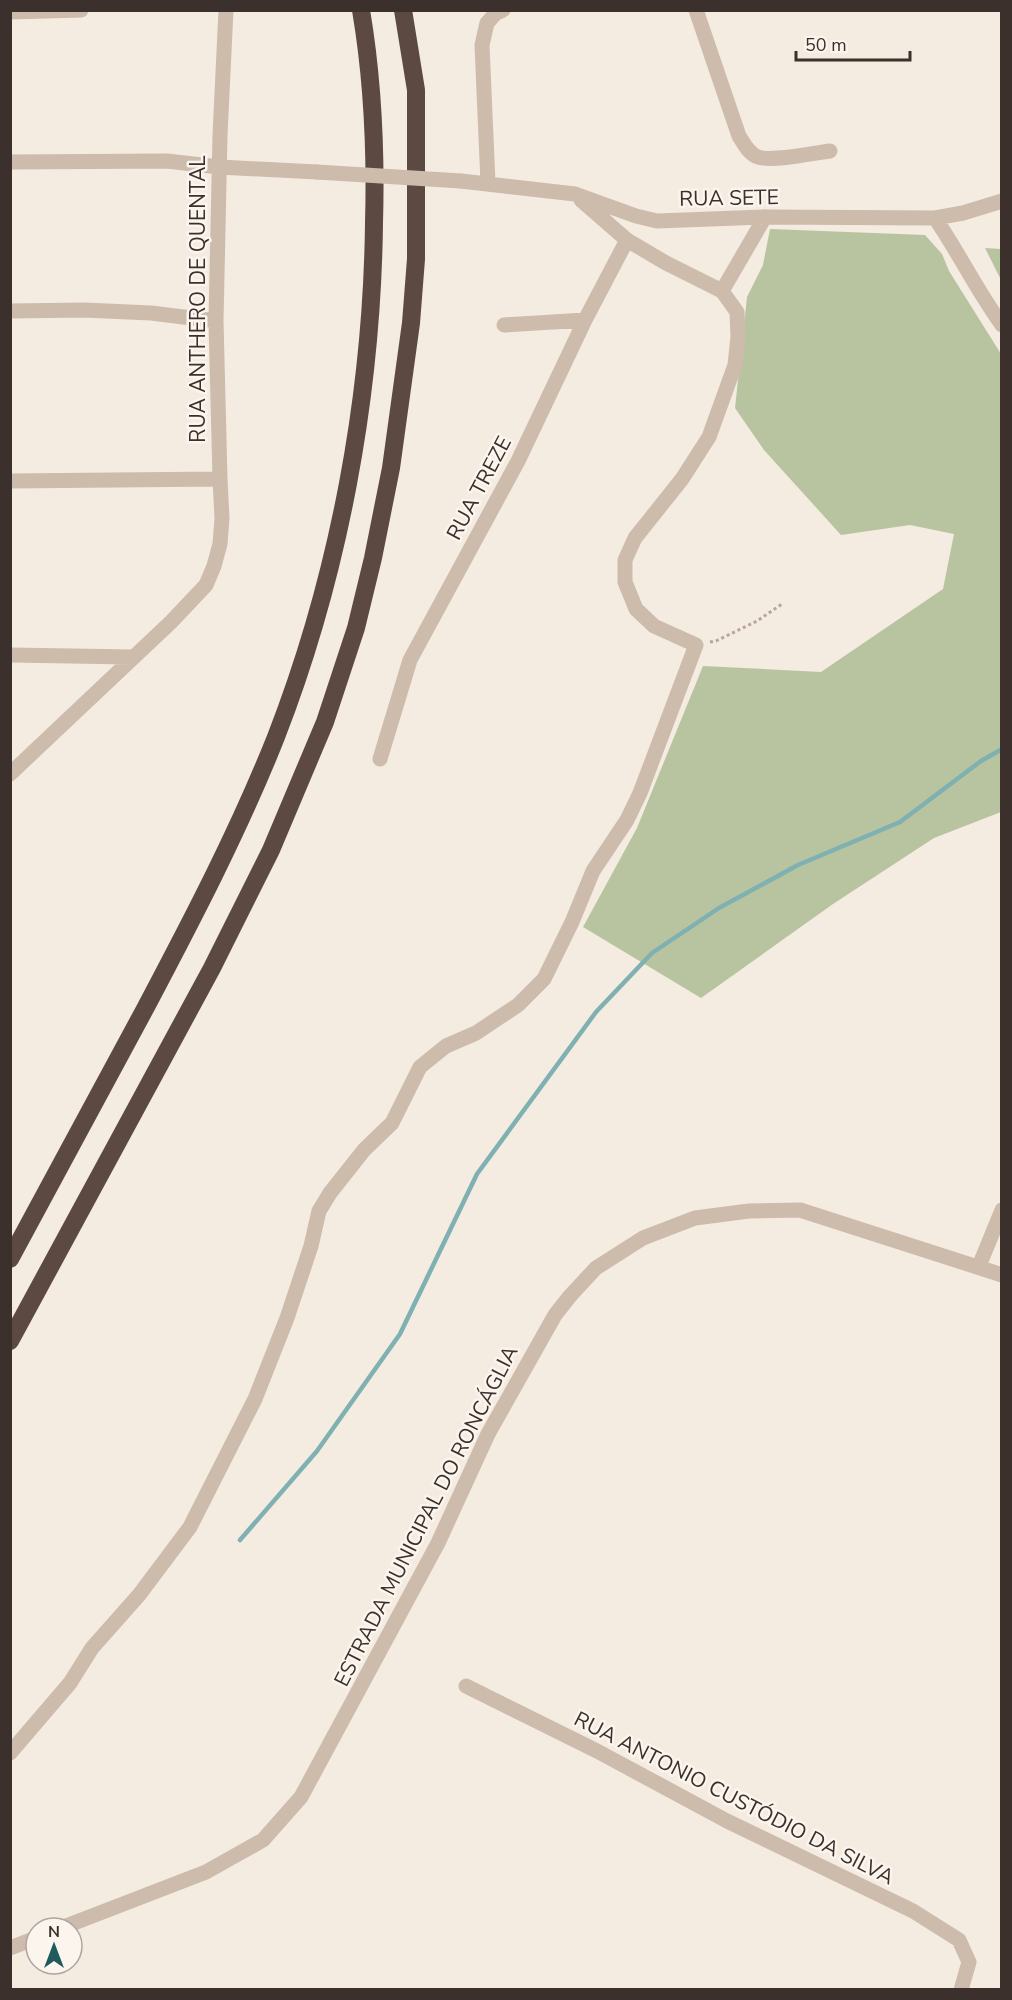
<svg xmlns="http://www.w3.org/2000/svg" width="1012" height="2000" font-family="'Nunito Sans',sans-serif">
  <rect width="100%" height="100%" fill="#f4ebe1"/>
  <path fill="#b8c4a0" d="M 770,229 L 925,235 L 942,254 L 949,271 L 1001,354 L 1001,812 L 934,838 L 833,904 L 701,998 L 583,927 L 637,828 L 703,666 L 821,672 L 943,589 L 954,534 L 910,525 L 841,535 L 764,450 L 735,408 L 747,297 L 763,265 Z
    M 985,248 L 1001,249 L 1001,280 Z"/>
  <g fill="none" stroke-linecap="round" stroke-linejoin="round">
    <path stroke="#7fb0b2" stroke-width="4.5" d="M 240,1540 L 317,1451 L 400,1334 L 477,1174 L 596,1012 L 652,953 L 719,908 L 798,865 L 900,822 L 981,761 L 1002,749"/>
    <path stroke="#b9a596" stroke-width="3" stroke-dasharray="3 3" stroke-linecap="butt" d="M 710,642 L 716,641 L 757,621 L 782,604"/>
    <path stroke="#cdbbac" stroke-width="15" d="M 696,10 L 739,136 C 744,144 749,154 758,157 C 771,162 814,153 830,151
      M 10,12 L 81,10
      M 10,162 L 167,161 L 219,167 L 317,172
      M 461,181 L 575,194 L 636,216 L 657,221 L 765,217 L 935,218 L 963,213 L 1002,201
      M 488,183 L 482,45 L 487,23 L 496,13 L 503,10
      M 581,200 L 627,240 L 666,263 L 722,291
      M 935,218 C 959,253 977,291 1002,325
      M 10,311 L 84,310 L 151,313 L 216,321
      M 504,325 L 585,320
      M 10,481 L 220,479
      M 10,655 L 133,657
      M 380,759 L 410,660 L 518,461 L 585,320 L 627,240
      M 10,774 L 171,622 L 206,585 L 214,566 L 220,544 L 222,518 L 220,479 L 216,321 L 220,135 L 226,10
      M 979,1266 L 1002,1210
      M 466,1686 L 597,1751 L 727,1821 L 913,1911 L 959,1940 L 969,1962 L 961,1990
      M 10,1753 L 70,1683 L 92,1648 L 139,1595 L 190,1527 L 255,1399 L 287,1318 L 311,1246 L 319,1211 L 330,1193 L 364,1150 L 392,1123 L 420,1067 L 446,1046 L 476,1033 L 518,1005 L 544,979 L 572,922 L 593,871 L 627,820 L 640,793 L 696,645 L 654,626 L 636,609 L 625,582 L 625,560 L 635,538 L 682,479 L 709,437 L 735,365 L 738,337 L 737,312 L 722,291 L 765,217
      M 61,1928 L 206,1872 L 263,1840 L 301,1797 L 438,1543 L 488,1434 L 555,1315 L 570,1296 L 596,1268 L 643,1238 L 695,1218 L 749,1211 L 800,1210 L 1002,1275
      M 10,1948 L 36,1938"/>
    <path stroke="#5c4a42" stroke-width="18" d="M 10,1259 C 56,1175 101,1091 146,1007 C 193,918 239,830 276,737 C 339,575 372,396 374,223 C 376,151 373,81 361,10
      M 10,1341 L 212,968 L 271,850 L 325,722 L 356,628 L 373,558 L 391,468 L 411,323 L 416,259 L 416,90 L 403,10"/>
    <path stroke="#cdbbac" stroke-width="15" d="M 317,172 L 461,181"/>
  </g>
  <g text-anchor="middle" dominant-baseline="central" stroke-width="5" stroke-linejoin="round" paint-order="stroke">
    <g font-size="21" fill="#3b302b" stroke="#fbf5ee">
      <text transform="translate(729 198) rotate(-1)">RUA SETE</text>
      <text transform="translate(198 299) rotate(-90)">RUA ANTHERO DE QUENTAL</text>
      <text transform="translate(479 488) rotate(-62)">RUA TREZE</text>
      <text transform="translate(426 1516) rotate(-63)">ESTRADA MUNICIPAL DO RONCÁGLIA</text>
      <text transform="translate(734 1798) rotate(27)">RUA ANTONIO CUSTÓDIO DA SILVA</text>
    </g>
  </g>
  <rect width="1012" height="2000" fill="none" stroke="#3b302b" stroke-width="24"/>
  <g transform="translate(54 1946)"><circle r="28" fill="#fbf5ee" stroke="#aea6a0" stroke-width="1.5"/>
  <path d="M0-4.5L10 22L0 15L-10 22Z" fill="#1f5a5e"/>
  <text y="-9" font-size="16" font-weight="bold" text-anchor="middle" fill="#3b302b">N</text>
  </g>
  <path d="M796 51v9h114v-9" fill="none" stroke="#3b302b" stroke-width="3"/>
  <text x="805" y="51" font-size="18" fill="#3b302b" stroke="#fbf5ee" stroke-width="4.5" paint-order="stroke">50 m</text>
</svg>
